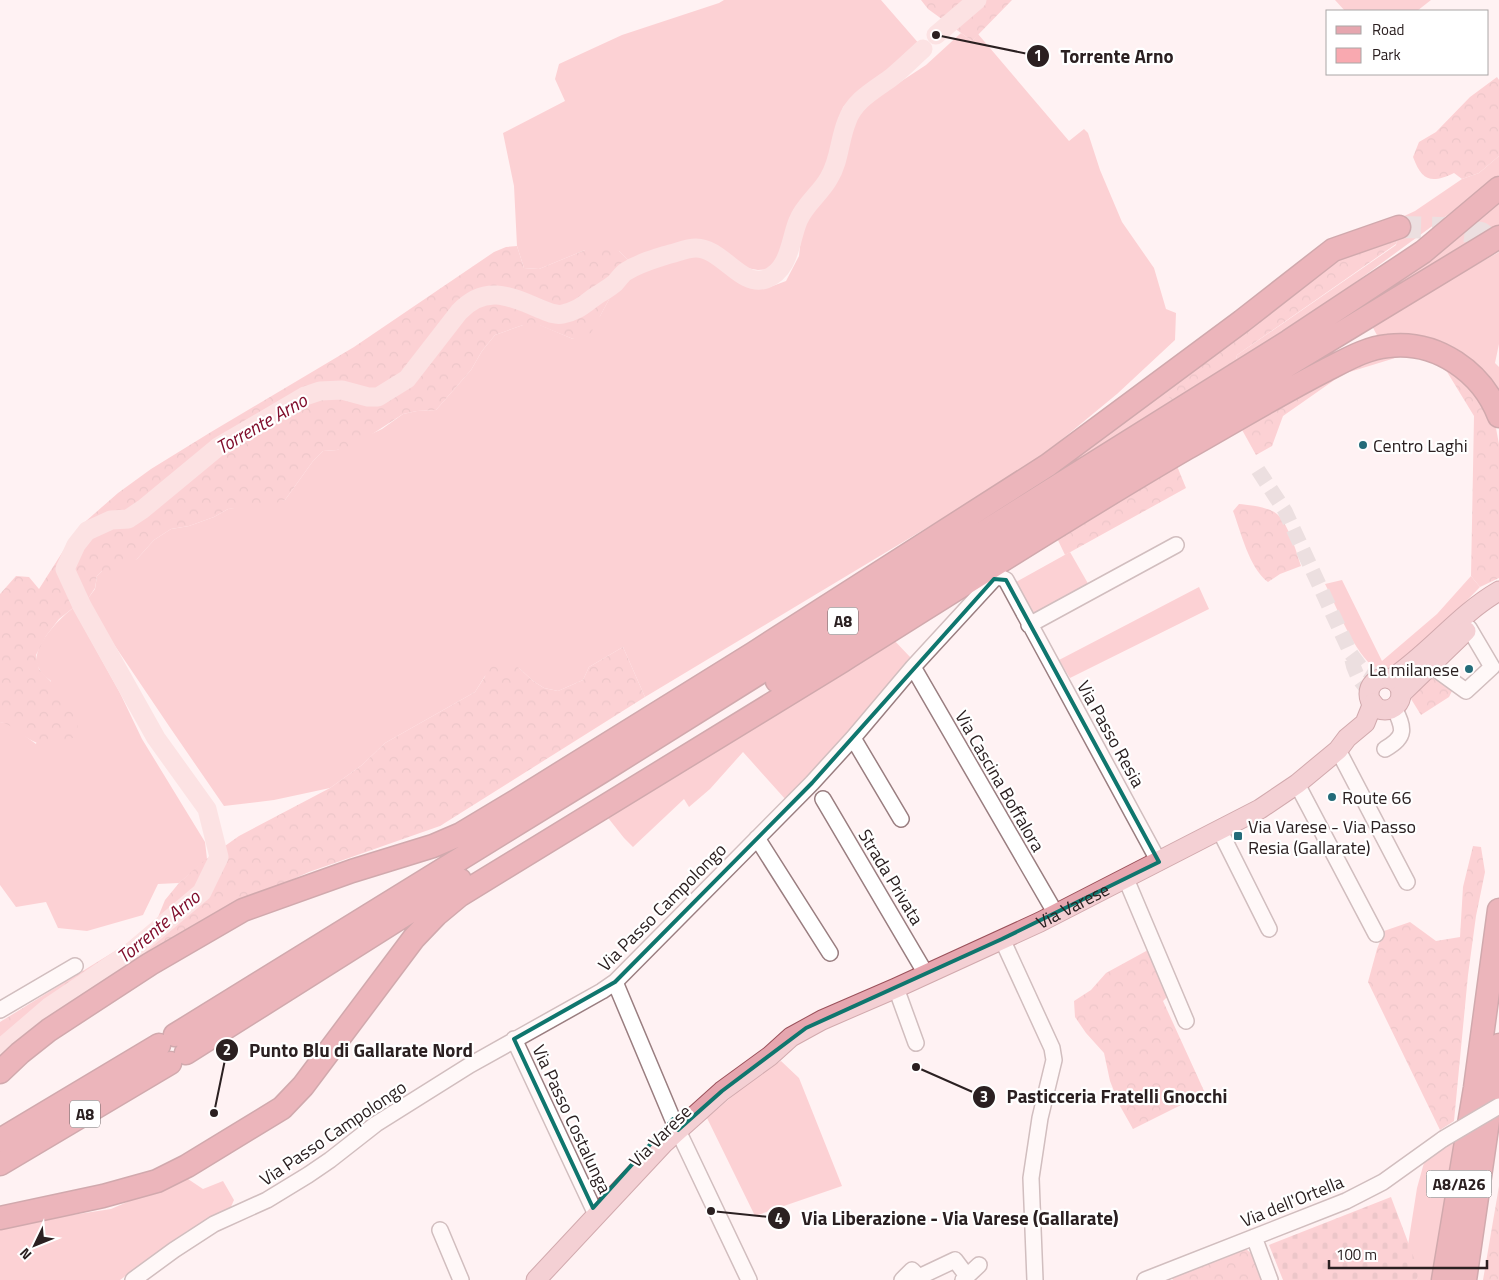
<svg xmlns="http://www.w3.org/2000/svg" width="1499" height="1280" font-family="'Titillium Web',sans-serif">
  <defs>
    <pattern id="forest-crowns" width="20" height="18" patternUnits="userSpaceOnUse" patternTransform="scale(1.25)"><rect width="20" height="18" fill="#f9a9b0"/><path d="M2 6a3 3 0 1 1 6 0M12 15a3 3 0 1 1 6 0" fill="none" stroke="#d69197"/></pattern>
    <pattern id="cemetery-stones" width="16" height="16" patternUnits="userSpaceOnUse" patternTransform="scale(1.25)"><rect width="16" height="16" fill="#f9a9b0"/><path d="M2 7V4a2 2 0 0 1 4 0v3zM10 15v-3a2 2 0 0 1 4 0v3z" fill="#d69197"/></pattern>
  </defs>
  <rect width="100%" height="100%" fill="#fff2f3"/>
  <path fill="#f9a9b0" d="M 724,0 L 881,0 L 921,46 L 890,73 L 871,84 L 843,107 L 827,171 L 806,201 L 794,209 L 788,224 L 785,243 L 771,269 L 758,270 L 741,267 L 722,253 L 706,244 L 668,249 L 629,267 L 629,261 L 619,251 L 585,250 L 539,269 L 524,268 L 517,246 L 514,186 L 503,133 L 565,101 L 555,79 L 559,64 L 622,35 L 719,3 Z
    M 1335,0 L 1431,0 L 1417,11 L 1345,11 Z
    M 961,33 L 972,41 L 978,34 L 1069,141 L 1084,129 L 1088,133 L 1100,170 L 1122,222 L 1154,268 L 1166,309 L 1176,313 L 1175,340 L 1117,394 L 1060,441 L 1027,466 L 973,500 L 645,697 L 623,647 L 589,667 L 583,680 L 558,691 L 544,688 L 533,681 L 519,668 L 485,676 L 475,692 L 385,743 L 362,765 L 330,788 L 274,800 L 224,806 L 171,729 L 84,600 L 89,597 L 95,589 L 97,576 L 102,571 L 137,559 L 154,540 L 171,529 L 189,526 L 214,517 L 228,509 L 285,500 L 313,461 L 323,451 L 337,450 L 382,429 L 403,414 L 417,411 L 436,410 L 471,370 L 482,351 L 495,335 L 523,325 L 540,325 L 573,339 L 600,316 L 613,292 L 629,273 L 659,265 L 690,253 L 713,258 L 727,265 L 744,279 L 770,287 L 786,281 L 799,256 L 802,229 L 810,214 L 842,168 L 859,109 L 926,65 Z
    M 1499,156 L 1499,175 L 1483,189 L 1349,287 L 1235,364 L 1237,355 L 1396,245 L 1400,218 L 1415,211 L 1462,179 L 1479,173 Z
    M 1499,199 L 1499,228 L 1303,349 Z
    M 1499,252 L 1499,344 L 1495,363 L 1499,367 L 1499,394 C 1486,379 1474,360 1457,349 C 1438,336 1401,339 1378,337 L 1372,326 L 1399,309 Z
    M 1162,389 L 1175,404 L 1028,492 Z
    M 1070,552 L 1090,587 L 1037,615 L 1031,613 L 1016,582 Z
    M 1471,576 L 1480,587 L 1405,664 C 1395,667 1385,672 1375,667 C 1355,656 1336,605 1325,584 L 1342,580 L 1382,661 L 1437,614 Z
    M 1199,587 L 1209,609 L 1070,678 L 1059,660 Z
    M 73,608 L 120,693 L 142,739 L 205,842 L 207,859 L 179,883 L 158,884 L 143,915 L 87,931 L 58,928 L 46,902 L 16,907 L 0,885 L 0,722 L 8,723 L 36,744 L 51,681 C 47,678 42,674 40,670 C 26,651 59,619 73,608 Z
    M 892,638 L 911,658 L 836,749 L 786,800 L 743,752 L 710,789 L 689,807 L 684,799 L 633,847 L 624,838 L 605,814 Z
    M 781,1061 L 799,1078 L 842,1186 L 755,1216 L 707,1118 L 757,1075 Z
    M 1454,1142 L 1435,1280 L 1416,1280 L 1419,1274 L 1408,1245 L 1417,1188 L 1425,1159 Z
    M 185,1177 L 203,1189 L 223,1181 L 234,1200 L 230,1209 L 187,1231 L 120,1280 L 0,1280 L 0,1226 L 111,1209 Z"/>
  <path fill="url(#forest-crowns)" d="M 921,0 L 1012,0 L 972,41 L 928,9 Z
    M 1497,77 L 1499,80 L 1499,156 L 1479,173 L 1462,179 L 1454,173 C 1431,184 1422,181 1413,157 L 1419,142 L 1436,132 L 1470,97 Z
    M 1398,233 L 1396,244 L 1237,355 L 1235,364 L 1175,404 L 1165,393 L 1180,376 L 1332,259 Z
    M 517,246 L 524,268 L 539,269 L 585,250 L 609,247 L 619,251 L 629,261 L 629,273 L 613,292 L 591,333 L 573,339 L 539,325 L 523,325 L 495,335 L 482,351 L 471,370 L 436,410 L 417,411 L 403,414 L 357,444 L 337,450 L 323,451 L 313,461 L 285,500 L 271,505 L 228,509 L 214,517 L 189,526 L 171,529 L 154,540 L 137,559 L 119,572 L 102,571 L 97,576 L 95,588 L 89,597 L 78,604 L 59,619 L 46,636 L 36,655 L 39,669 L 67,699 L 78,716 L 77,736 C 53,747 43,749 21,734 C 13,728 9,724 0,722 L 0,594 L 16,576 L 29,577 L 39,589 L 72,537 L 86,521 L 118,493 L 151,469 L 211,432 L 354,347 L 494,252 L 506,247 Z
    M 1377,353 L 1405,355 L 1343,374 L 1283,416 L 1272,446 L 1256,455 L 1241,428 Z
    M 1441,362 L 1456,367 L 1495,423 L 1499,444 L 1499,578 L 1480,587 L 1471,576 L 1474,416 Z
    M 1177,466 L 1186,488 L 1065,555 L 1056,536 Z
    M 1239,504 C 1249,505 1269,507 1277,514 C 1288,523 1297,553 1301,566 L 1280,574 L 1268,582 C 1249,568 1241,532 1233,511 Z
    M 623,647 L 645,697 L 440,826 L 309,872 L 271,889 L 0,1062 L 0,1022 L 154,927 L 165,900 L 179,883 L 201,863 L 239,836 L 330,788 L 362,765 L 385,743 L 475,692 L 493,664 L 507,662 L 519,668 L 533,681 L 544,688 L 558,691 L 583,680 L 589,667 Z
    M 1430,674 L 1454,687 L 1449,697 L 1421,715 L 1411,699 Z
    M 1473,846 L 1481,847 L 1485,872 L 1476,916 L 1468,975 L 1454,1121 L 1440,1130 L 1368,982 L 1377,949 L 1384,931 L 1410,922 L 1436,941 L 1460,937 L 1463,887 Z
    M 1148,950 L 1169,995 L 1163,1001 L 1205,1093 L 1133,1129 L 1120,1106 L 1110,1081 L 1104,1053 L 1086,1033 L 1075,1017 L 1074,1001 L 1091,990 L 1106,973 Z
    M 1499,1186 L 1499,1280 L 1483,1280 Z
    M 1242,1246 L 1251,1253 L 1261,1280 L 1173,1280 L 1170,1276 Z"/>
  <path fill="url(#cemetery-stones)" d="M 1391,1197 L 1420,1274 L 1416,1280 L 1283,1280 L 1269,1245 Z"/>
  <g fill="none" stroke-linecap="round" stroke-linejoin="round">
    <path stroke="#f8cfd1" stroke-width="19" d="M 936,35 L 977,0
      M 0,1049 L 49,1007 L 132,951 L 202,892 L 219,857 L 207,809 L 156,738 L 82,606 L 65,569 L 76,545 L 87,531 L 111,520 L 128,519 L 143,509 L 218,447 L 305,396 L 320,391 L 342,390 L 368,397 L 378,397 L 407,379 L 459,312 C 484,285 508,295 538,308 C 546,311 554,316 563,314 C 577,311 582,306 593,298 C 600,293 608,289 615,283 C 618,280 621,275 625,272 C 639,263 654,259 670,254 C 679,252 686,248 696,248 C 722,248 741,288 766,279 C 790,270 790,240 798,221 C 804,205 821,193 829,178 C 840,160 839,140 847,121 C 854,100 876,89 892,77 C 903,68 913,58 923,49"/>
    <path stroke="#d5c8c9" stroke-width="15" stroke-dasharray="15 8" stroke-linecap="butt" d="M 1258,470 L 1285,511 L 1351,654 L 1360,666 L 1380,679
      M 1352,660 C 1354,672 1361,684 1370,691"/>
    <path stroke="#d5c8c9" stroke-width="22" stroke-dasharray="22 11" stroke-linecap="butt" d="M 1399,227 L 1441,228 L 1481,233 L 1499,246"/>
    <g stroke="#9a7e80" stroke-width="18">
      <path id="minor" d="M 1029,625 L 1176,545
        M 1430,665 L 1466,691 L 1492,667 L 1469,628
        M 913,667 L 1056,914
        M 853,738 L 901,819
        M 1385,749 C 1407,736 1404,729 1394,707
        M 1338,750 L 1407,882
        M 1297,784 L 1376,934
        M 823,799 L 926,974
        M 1220,831 L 1269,929
        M 757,838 L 830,953
        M 1126,879 L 1186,1021
        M 1002,939 L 1052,1048 L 1054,1060 L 1040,1118 L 1031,1178 L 1035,1280
        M 615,982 L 673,1120 L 749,1280
        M 896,988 L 916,1043
        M 0,1010 L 75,966
        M 514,1039 L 593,1208 L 597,1214
        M 440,1230 L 461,1280
        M 1254,1237 L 1270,1280
        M 919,1277 L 955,1260 L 967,1276
        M 133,1280 L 174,1250 L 214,1224 L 267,1200 L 308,1175 L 330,1160 L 376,1124 L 470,1065 L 602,991 L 615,982 L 812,783 L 853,738 L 913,667 L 994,579 L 1000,577 L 1006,580 L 1159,862
        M 902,1280 L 912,1270 L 922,1280
        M 963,1280 L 979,1265
        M 1145,1280 L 1346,1201 L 1383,1182 L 1443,1139"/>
    </g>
    <g stroke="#9a515a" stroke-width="21">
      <g id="major">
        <circle cx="1385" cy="694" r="16"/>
        <path d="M 1391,679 C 1430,653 1459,614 1499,591"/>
        <path d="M 1401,694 L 1466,631"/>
        <path id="s1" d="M 536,1280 L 663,1144 L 722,1091 L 770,1056 L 791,1037 L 822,1020 L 896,988 L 1040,922 L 1260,809 L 1297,784 L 1338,750 L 1347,738 L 1365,723 L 1373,703"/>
      </g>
    </g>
    <g stroke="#9a515a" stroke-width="25">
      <path id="highway" d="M 777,681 L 1298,359 L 1499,237
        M 175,1035 L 601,772 L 1289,341 L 1423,252 L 1499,188
        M 186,1053 L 460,880
        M 0,1072 L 20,1053 L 49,1030 L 150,964 L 243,910 L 352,871 L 433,846 L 461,834 L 511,804 L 754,653 L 1048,465 L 1242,321 L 1333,250 L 1399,227
        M 0,1140 L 159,1045
        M 0,1164 L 170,1063
        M 0,1218 L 103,1196 L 157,1181 L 187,1166 L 282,1108 L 303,1086 L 414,938 L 436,915 L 460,895 C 587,817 715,740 842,661 C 957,589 1070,516 1187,448 C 1233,422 1279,394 1326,370 C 1346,360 1366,348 1388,346 C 1437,340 1482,372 1499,416
        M 1443,1280 L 1475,1088 L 1499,910
        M 1465,1280 L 1499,1045"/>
    </g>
    <use href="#minor" stroke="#fff" stroke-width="15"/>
    <use href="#major" stroke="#e6a6af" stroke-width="19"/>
    <use href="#highway" stroke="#d66b79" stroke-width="22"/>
    <g stroke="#9a7e80" stroke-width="18" stroke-linecap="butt">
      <path id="minor-bridge" d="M 1443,1139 L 1499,1106"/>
    </g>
    <use href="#minor-bridge" stroke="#fff" stroke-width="15"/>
  </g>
  <path d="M0 0H1499V1280H0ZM 994,579 L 1006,580 L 1159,862 L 1002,939 L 806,1028 L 722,1091 L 678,1130 L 673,1119 L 593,1208 L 514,1039 L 615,982 L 812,783 Z" fill="#fff2f3" fill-opacity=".55" fill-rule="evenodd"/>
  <path fill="none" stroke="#0f766e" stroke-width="4" stroke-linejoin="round" d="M 994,579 L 1006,580 L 1159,862 L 1002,939 L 806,1028 L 722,1091 L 678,1130 L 673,1119 L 593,1208 L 514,1039 L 615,982 L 812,783 Z"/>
  <g fill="#246b79" stroke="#fff" stroke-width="2">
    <circle cx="1363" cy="445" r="5"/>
    <circle cx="1469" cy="669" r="5"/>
    <circle cx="1332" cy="797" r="5"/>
    <rect x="1233" y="831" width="10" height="10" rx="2.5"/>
  </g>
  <g text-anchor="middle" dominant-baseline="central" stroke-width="4.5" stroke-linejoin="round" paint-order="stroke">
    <g fill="#fff" stroke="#6b6364" stroke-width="1">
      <rect x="828" y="607.5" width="30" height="27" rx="4"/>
      <rect x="70" y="1100.5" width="30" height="27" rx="4"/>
      <rect x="1426.5" y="1170.5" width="65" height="27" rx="4"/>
    </g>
    <g font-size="16" font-weight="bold" fill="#2b2021">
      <text x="843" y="621">A8</text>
      <text x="85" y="1114">A8</text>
      <text x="1459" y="1184">A8/A26</text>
    </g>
    <g font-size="18" fill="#2b2021" stroke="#fff" text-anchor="start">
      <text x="1373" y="445">Centro Laghi</text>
      <text x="1459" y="669" text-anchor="end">La milanese</text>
      <text x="1342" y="797">Route 66</text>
      <text x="1248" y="826">Via Varese - Via Passo<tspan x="1248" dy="21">Resia (Gallarate)</tspan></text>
    </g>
    <g font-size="18" fill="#2b2021" stroke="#fff">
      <text transform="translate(1111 734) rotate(61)">Via Passo Resia</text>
      <text transform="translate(1000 781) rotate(60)">Via Cascina Boffalora</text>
      <text transform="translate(891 877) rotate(59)">Strada Privata</text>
      <text stroke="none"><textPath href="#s1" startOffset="664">Via Varese</textPath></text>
      <text transform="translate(662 907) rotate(-45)">Via Passo Campolongo</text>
      <text transform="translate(572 1119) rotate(65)">Via Passo Costalunga</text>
      <text transform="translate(333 1133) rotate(-34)">Via Passo Campolongo</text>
      <text transform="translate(660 1136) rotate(-45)">Via Varese</text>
      <text transform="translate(1292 1201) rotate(-22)">Via dell'Ortella</text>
    </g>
    <g font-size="19" font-style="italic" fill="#810f2d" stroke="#fff">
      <text transform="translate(261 423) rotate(-30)">Torrente Arno</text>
      <text transform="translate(158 926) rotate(-40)">Torrente Arno</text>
    </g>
  </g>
  <path fill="none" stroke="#2b2021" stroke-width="2" d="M936 35L1038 56M214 1113L227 1050M916 1067L984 1097M711 1211L779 1218"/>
  <g fill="#2b2021" stroke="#fff" stroke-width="2">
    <circle cx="936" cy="35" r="5"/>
    <circle cx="214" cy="1113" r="5"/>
    <circle cx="916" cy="1067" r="5"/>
    <circle cx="711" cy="1211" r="5"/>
    <circle cx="1038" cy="56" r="12"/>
    <circle cx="227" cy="1050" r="12"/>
    <circle cx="984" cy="1097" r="12"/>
    <circle cx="779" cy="1218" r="12"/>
  </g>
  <g font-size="15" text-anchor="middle" font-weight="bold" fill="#fff">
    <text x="1038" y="61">1</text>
    <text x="227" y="1055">2</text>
    <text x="984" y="1102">3</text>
    <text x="779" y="1224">4</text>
  </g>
  <g font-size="19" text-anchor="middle" font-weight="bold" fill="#2b2021" stroke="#fff" stroke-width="4.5" stroke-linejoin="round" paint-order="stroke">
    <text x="1117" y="63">Torrente Arno</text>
    <text x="361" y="1057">Punto Blu di Gallarate Nord</text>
    <text x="1117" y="1103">Pasticceria Fratelli Gnocchi</text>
    <text x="960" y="1225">Via Liberazione - Via Varese (Gallarate)</text>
  </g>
  <rect x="1326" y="10" width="162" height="65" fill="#ffffff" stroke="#aaa6a6"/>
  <rect x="1336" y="26" width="25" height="8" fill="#e6a6af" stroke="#aaa6a6"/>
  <text x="1372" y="35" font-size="15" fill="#2b2021">Road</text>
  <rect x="1336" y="48" width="25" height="15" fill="#f9a9b0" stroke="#aaa6a6"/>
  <text x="1372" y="60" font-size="15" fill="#2b2021">Park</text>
  <g transform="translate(35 1245) rotate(227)" stroke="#ffffff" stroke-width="4" paint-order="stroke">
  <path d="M0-4L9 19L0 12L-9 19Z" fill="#2b2021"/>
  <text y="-8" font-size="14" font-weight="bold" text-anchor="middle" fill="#2b2021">N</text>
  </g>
  <path d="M1329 1260v8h158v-8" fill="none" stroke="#2b2021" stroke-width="2.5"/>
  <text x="1336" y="1260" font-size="15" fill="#2b2021" stroke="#ffffff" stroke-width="4" paint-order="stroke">100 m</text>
</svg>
